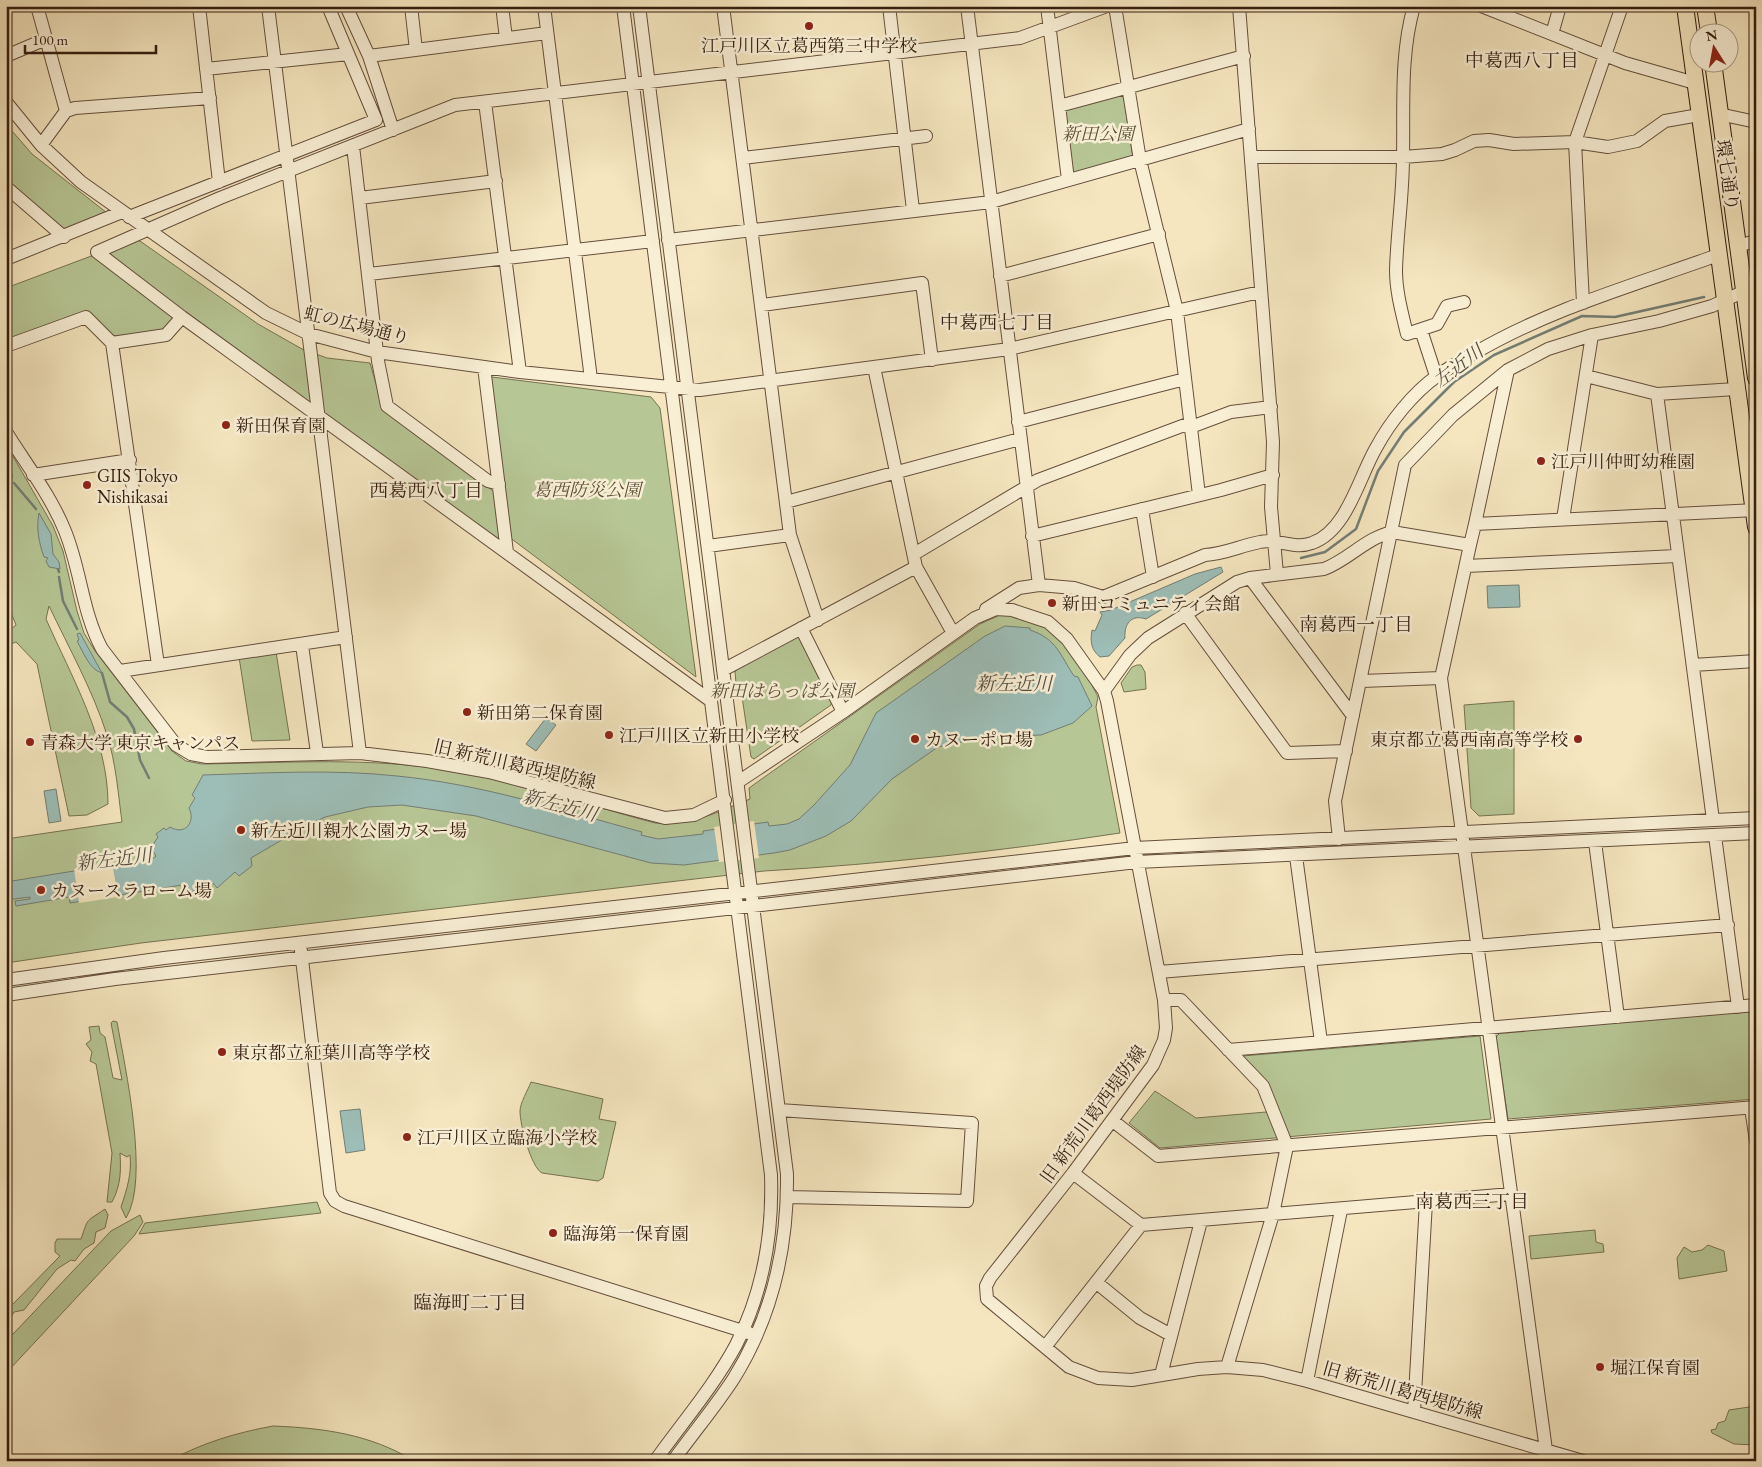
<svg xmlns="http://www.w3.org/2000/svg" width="1762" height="1467" font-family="'EB Garamond','Noto Serif JP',serif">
  <rect width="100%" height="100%" fill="#f5e6bf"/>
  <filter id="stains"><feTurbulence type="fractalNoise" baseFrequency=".004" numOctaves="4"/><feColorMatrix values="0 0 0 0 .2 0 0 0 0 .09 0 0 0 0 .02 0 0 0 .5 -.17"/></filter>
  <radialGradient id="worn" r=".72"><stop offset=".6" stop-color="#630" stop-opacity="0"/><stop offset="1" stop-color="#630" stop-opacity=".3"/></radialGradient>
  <path fill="#b7c695" stroke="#767252" d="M 1123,93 L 1133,158 L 1073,174 L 1064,109 Z
    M 6,124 L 32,154 L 107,213 L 64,237 L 6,184 Z
    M 134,240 L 140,241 L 258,324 L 302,349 L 327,358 L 370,363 L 383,408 L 496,493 L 502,539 L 499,539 L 179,314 L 165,330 L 110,337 L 86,313 L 6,342 L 6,288 Z
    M 492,377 L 651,397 L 660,408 L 696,677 L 509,537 L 488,380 Z
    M 6,444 L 53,526 L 63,551 L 77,611 L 84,633 L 95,651 L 172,751 L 186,761 L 202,764 C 277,763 352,758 426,767 C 504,777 580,803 655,823 C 692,826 717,812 750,799 L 749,788 L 980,624 L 1000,615 L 1011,614 L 1046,626 L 1057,633 L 1083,667 L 1098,697 L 1096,707 L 1120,833 C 1002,851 883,864 764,871 L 141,943 L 6,963 L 6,839 L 122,822 C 118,793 116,763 107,735 C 93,691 69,648 49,606 L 46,619 C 72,678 108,739 108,804 L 87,815 L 69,816 L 37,664 L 16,642 L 6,646 L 6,633 L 16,625 L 6,600 Z
    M 798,635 L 802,637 L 832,700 L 831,705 L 754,759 L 751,757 L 740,683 L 736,683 L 735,672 L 738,667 Z
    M 276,652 L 290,740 L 252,741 L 239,657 Z
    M 1137,665 L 1141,665 L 1145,672 L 1146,689 L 1124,692 L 1121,683 L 1132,667 Z
    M 1514,701 L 1514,814 L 1479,816 L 1471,808 L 1464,705 Z
    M 1756,1010 L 1756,1099 L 1508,1119 L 1496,1037 L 1502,1031 Z
    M 113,1021 L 117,1022 C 125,1067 150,1180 126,1218 L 121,1207 C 127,1189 132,1173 130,1155 L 127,1157 L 120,1153 C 121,1171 121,1185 112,1202 L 107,1202 L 112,1153 L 96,1064 L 90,1061 L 92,1052 L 86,1044 L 91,1040 L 89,1027 L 99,1026 L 100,1033 L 105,1037 L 113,1078 L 122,1080 L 111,1023 Z
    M 1480,1036 L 1491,1119 L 1160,1148 L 1129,1123 L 1155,1091 L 1196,1118 L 1278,1111 L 1242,1056 Z
    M 531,1082 L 603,1099 L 599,1119 L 616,1122 L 603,1178 L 598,1181 L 542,1173 C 531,1167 520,1125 520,1111 C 520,1103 528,1090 531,1082 Z
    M 317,1202 L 321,1213 L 139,1234 L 145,1223 Z
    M 105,1209 L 108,1215 L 105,1228 L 96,1232 L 94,1243 L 84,1249 L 75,1261 L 71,1260 L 57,1269 L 24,1310 L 14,1312 L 6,1326 L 6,1306 L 13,1304 L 60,1256 L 55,1252 L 55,1243 L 57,1239 L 81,1239 C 89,1216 85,1223 105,1209 Z
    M 140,1215 L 143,1222 L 134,1236 L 8,1371 L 6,1381 L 6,1333 L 13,1334 L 111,1231 Z
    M 1595,1230 L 1596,1242 L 1603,1244 L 1604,1252 L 1531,1259 L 1529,1236 Z
    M 1708,1245 L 1724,1251 L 1727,1271 L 1679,1279 L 1677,1258 L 1684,1247 L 1692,1252 L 1702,1250 Z
    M 1756,1406 L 1756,1445 L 1734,1444 L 1712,1433 L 1711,1430 L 1716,1429 L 1718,1423 L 1725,1421 L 1729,1410 Z
    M 273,1426 C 323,1428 370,1434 414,1461 L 169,1461 C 202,1443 235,1433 273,1426 Z"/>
  <path fill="#9dbeb7" stroke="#737e74" d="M 39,513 L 51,534 L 53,554 L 59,562 L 60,569 L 49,567 L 46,561 L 48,558 L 44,557 C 39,543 36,529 39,513 Z
    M 1221,567 L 1223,572 L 1146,619 C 1131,614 1124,624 1125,638 L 1109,656 L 1100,657 C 1091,650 1090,641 1092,630 L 1095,631 L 1102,615 L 1100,612 L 1111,610 L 1195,574 Z
    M 1519,585 L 1520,607 L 1488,608 L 1487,586 Z
    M 1005,626 L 1030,628 L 1030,630 C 1057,639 1060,655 1074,676 L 1078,677 L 1092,706 L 1073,723 L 1041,735 L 984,737 L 938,747 L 892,779 L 851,821 L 826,836 L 790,850 L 774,853 L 684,865 L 651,863 L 476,816 L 402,805 L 368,807 L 325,817 L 304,827 L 251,858 L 252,866 L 239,876 L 235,872 L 217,888 L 213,883 L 204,891 L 200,886 L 192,892 L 182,885 L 70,903 L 69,897 L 16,906 L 15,901 L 30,899 L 30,897 L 6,900 L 6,882 L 154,858 L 156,856 L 151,848 L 158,837 L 156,834 L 164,828 L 166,830 L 170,827 C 185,836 196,822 189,808 L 195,798 L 192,795 L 203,775 C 267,773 333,769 397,776 C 481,784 561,810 642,832 L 641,835 L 658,839 L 703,834 L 703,831 L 768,822 L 769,826 L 787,824 L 799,819 L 814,805 L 850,765 L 876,713 L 985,636 Z
    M 80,633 L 102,673 C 90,670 83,652 77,641 L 79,640 L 77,634 Z
    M 546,718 L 556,725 L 536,751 L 526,744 Z
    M 56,789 L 61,821 L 49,823 L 44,791 Z
    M 360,1109 L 365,1150 L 346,1153 L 340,1111 Z"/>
  <path fill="#f5e6bf" d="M 754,821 L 759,858 L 719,862 L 714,827 Z
    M 112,862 L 118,897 L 79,903 L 74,869 Z"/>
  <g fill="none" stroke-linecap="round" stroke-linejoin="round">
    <path stroke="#737e74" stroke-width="2.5" d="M 6,464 L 12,476
      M 14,483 L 36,509
      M 1301,558 L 1325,552 L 1356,529 L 1378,471 L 1404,432 L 1454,382 L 1494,355 L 1582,316 L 1615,317 L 1704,297
      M 58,569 L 59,572
      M 59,577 L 63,601 L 77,629
      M 102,673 L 110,702 L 127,717 L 134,729 L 140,760 L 149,778"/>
    <g stroke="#654f3c" stroke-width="14">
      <path id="minor" d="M 37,6 L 66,111
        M 199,6 L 219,182
        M 268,6 L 360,753
        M 346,6 L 369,56 L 393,130
        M 411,6 L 416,50
        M 544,6 L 591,379
        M 623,6 L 771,1175 C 773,1235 763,1292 736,1345 C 714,1386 682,1423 655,1461
        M 639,6 L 787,1174 C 788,1247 773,1315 734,1378 C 716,1406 693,1433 673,1461
        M 723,6 L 790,535 L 818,620
        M 889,6 L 913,210
        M 967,6 L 1039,585
        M 1047,6 L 1068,180
        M 1115,6 L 1140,160 L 1177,311 L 1199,495
        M 1239,6 L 1273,442 L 1271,507 L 1277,574
        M 1414,6 C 1400,55 1404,106 1403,157 C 1403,195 1397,233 1396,270 C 1396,292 1402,313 1407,334 L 1437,324 L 1447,306 L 1464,302
        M 1481,6 L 1625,63 L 1695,83
        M 503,14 L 506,38
        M 1552,34 L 1560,6
        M 6,56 L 46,39
        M 369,56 L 547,33
        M 206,69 L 348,54
        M 6,102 L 41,145 L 81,182 L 266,313 L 309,334 L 377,352 L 520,372 L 700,390 L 1009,349 L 1260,292
        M 485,102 L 520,372
        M 1059,106 L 1244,56
        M 1719,114 L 1756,122
        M 41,145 L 66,111 L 75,108 L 210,98
        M 353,146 L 378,361 L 387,406 L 488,481 L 499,484
        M 1251,157 L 1403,157 L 1442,154 L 1455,150 L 1474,141 L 1489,140 L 1514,144 L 1575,142 L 1608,147 L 1637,141 L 1665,121 L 1699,115
        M 743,158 L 926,136
        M 6,187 L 64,237
        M 360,198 L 496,181
        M 129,217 L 376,120 L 328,6
        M 668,240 L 991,202 L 1249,129
        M 1737,246 L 1756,241
        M 6,259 L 122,212
        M 369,274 L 653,241
        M 1000,276 L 1159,234
        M 1583,303 L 1575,142 L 1622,6
        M 762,305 L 922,283 L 932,360
        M 1421,330 L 1436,376
        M 112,343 L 166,335 L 182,317
        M 6,346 L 86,317 L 112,343 L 158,665
        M 484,367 L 507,552
        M 874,367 L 916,567 L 953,633
        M 1586,376 L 1657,394 L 1736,389
        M 1657,394 L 1713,820
        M 1018,422 L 1185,379
        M 1191,427 L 1231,412 L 1271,407
        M 6,432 C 26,464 51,496 65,531 C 81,570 82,612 102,649 L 176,745 L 191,754 L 207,757 L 360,753 L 427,761 L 489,772 L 665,818 L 694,815 L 725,800
        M 33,475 L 130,460
        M 786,502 L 1020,439
        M 1142,509 L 1153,577
        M 1563,519 L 1592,335
        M 1475,524 L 1508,370
        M 1032,536 L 1221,490 L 1273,475
        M 708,546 L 790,535
        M 914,554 L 1038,480 L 1190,423
        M 1466,566 L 1677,556
        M 1250,578 L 1353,716
        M 986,609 L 1019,588 L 1039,585 L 1074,588 L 1103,597 L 1205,555 C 1224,554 1240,546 1260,542 C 1277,538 1294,550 1312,543 C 1347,531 1359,477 1376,448 C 1390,422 1413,393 1437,376 C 1448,368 1461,361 1473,354 C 1549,309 1635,285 1718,255
        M 1185,613 L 1287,753 L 1346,751
        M 801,628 L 843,712
        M 302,645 L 317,753
        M 1693,665 L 1756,661
        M 723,670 L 916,567
        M 120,671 L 346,637
        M 1362,681 L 1441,678
        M 1104,691 L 1130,655 L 1148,638 L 1237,582 L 1250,578 L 1324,569 C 1348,560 1366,538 1392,532 L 1470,545
        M 711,701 L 182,317 L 97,252 L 220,198 L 455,105 L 1020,38 L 1107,6
        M 738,782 L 843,712 L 975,618 L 996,609 L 1012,610 L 1048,622 L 1067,639 L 1104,691 L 1107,701 L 1164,1000 L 1166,1028 L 1164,1040 L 1153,1065 L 1073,1173 L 990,1278 L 986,1286 L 987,1299 L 1069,1367 L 1098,1378 L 1132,1380 L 1198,1369 L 1227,1367 L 1263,1370 L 1307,1381 L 1583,1461
        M 1715,836 L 1738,1007
        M 1339,839 L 1335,801 L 1405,465 L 1453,415 L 1508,370 L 1548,349 L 1592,335 L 1659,321 L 1712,306 L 1756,286
        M 1595,842 L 1618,1017
        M 1296,856 L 1321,1042
        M 301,951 L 330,1193 L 335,1201 L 344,1206 L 749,1333
        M 1159,972 L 1728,925
        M 6,980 L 164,958 L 1135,848 L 1756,818
        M 6,995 L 115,979 L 1137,862 L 1756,833
        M 1164,1000 L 1181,1000 L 1263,1086 L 1287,1146 L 1273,1214 L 1227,1367
        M 1228,1050 L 1756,1005
        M 1751,1108 L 1756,1141
        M 779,1110 L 972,1123 L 967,1201 L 788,1197
        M 1113,1121 L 1158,1156 L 1756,1107
        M 1073,1173 L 1141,1225 L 1511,1194
        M 1097,1283 L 1140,1318 L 1171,1335
        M 1045,1347 L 1141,1225
        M 1161,1375 L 1201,1221
        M 1307,1381 L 1341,1210
        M 1414,1412 L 1426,1202
        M 1546,1450 L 1441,678 L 1470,545 L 1475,524 L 1756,510"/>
    </g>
    <g stroke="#351d10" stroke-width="18">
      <path id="major" d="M 1685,6 L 1756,527
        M 1705,6 L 1709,32
        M 1713,62 L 1756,378"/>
    </g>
    <use href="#minor" stroke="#f8efd5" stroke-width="12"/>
    <use href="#major" stroke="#f5e6bf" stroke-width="16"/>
  </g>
  <g fill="#8f2418" stroke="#f8efd5" stroke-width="2">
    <circle cx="809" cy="26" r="5"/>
    <circle cx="226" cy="425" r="5"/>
    <circle cx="1541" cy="461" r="5"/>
    <circle cx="87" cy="485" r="5"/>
    <circle cx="1052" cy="603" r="5"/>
    <circle cx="467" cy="712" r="5"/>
    <circle cx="609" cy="735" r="5"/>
    <circle cx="915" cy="739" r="5"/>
    <circle cx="1578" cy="739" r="5"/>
    <circle cx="30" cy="742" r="5"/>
    <circle cx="241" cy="830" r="5"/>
    <circle cx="41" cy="890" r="5"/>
    <circle cx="222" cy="1052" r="5"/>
    <circle cx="407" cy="1137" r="5"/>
    <circle cx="553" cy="1233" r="5"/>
    <circle cx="1600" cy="1367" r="5"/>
  </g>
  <g text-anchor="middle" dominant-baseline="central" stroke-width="5" stroke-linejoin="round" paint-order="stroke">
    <g font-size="18" fill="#351d10" stroke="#f8efd5" text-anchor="start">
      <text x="809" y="45" text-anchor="middle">江戸川区立葛西第三中学校</text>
      <text x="236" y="425">新田保育園</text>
      <text x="1551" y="461">江戸川仲町幼稚園</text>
      <text x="97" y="475">GIIS Tokyo<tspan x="97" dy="21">Nishikasai</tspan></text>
      <text x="1062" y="603">新田コミュニティ会館</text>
      <text x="477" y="712">新田第二保育園</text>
      <text x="619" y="735">江戸川区立新田小学校</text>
      <text x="925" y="739">カヌーポロ場</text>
      <text x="1568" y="739" text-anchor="end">東京都立葛西南高等学校</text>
      <text x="40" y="742">青森大学 東京キャンパス</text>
      <text x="251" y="830">新左近川親水公園カヌー場</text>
      <text x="51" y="890">カヌースラローム場</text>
      <text x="232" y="1052">東京都立紅葉川高等学校</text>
      <text x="417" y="1137">江戸川区立臨海小学校</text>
      <text x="563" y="1233">臨海第一保育園</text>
      <text x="1610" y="1367">堀江保育園</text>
    </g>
    <g font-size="18" font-style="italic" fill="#5c5038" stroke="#f8efd5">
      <text x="1098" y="133">新田公園</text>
      <text x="587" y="489">葛西防災公園</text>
      <text x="782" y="690">新田はらっぱ公園</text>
    </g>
    <g font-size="18" fill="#351d10" stroke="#f8efd5">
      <text transform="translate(1728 175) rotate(82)">環七通り</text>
      <text transform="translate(357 325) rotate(14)">虹の広場通り</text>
      <text transform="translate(515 764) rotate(13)">旧 新荒川葛西堤防線</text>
      <text transform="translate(1093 1114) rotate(-54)">旧 新荒川葛西堤防線</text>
      <text transform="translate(1403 1390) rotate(16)">旧 新荒川葛西堤防線</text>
    </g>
    <g font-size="19" fill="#351d10" stroke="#f8efd5">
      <text x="1522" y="60">中葛西八丁目</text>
      <text x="997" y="322">中葛西七丁目</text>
      <text x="426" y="490">西葛西八丁目</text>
      <text x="1356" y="624">南葛西一丁目</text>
      <text x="1472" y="1201">南葛西三丁目</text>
      <text x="470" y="1302">臨海町二丁目</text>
    </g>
    <g font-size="19" font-style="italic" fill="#544d42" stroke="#f8efd5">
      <text transform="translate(1458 366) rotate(-37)">左近川</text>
      <text x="1014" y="683">新左近川</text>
      <text transform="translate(560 805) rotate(15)">新左近川</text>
      <text transform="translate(114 859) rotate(-7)">新左近川</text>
    </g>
  </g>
  <rect width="1762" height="1467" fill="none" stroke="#f5e6bf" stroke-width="25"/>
  <rect x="8" y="8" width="1747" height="1452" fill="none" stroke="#351d10" stroke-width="2.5"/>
  <rect x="12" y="12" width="1737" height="1442" fill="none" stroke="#351d10"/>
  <g transform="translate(1714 48) rotate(349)"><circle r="24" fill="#f8efd5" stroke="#aa9b86"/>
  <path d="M0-4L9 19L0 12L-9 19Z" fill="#8f2418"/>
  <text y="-8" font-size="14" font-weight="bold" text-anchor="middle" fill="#351d10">N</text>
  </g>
  <path d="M25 45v8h131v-8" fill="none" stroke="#351d10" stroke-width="2.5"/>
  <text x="32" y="45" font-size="15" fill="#351d10" stroke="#f8efd5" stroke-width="4" paint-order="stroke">100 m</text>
  <rect width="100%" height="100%" filter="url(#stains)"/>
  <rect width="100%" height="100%" fill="url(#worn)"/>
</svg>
